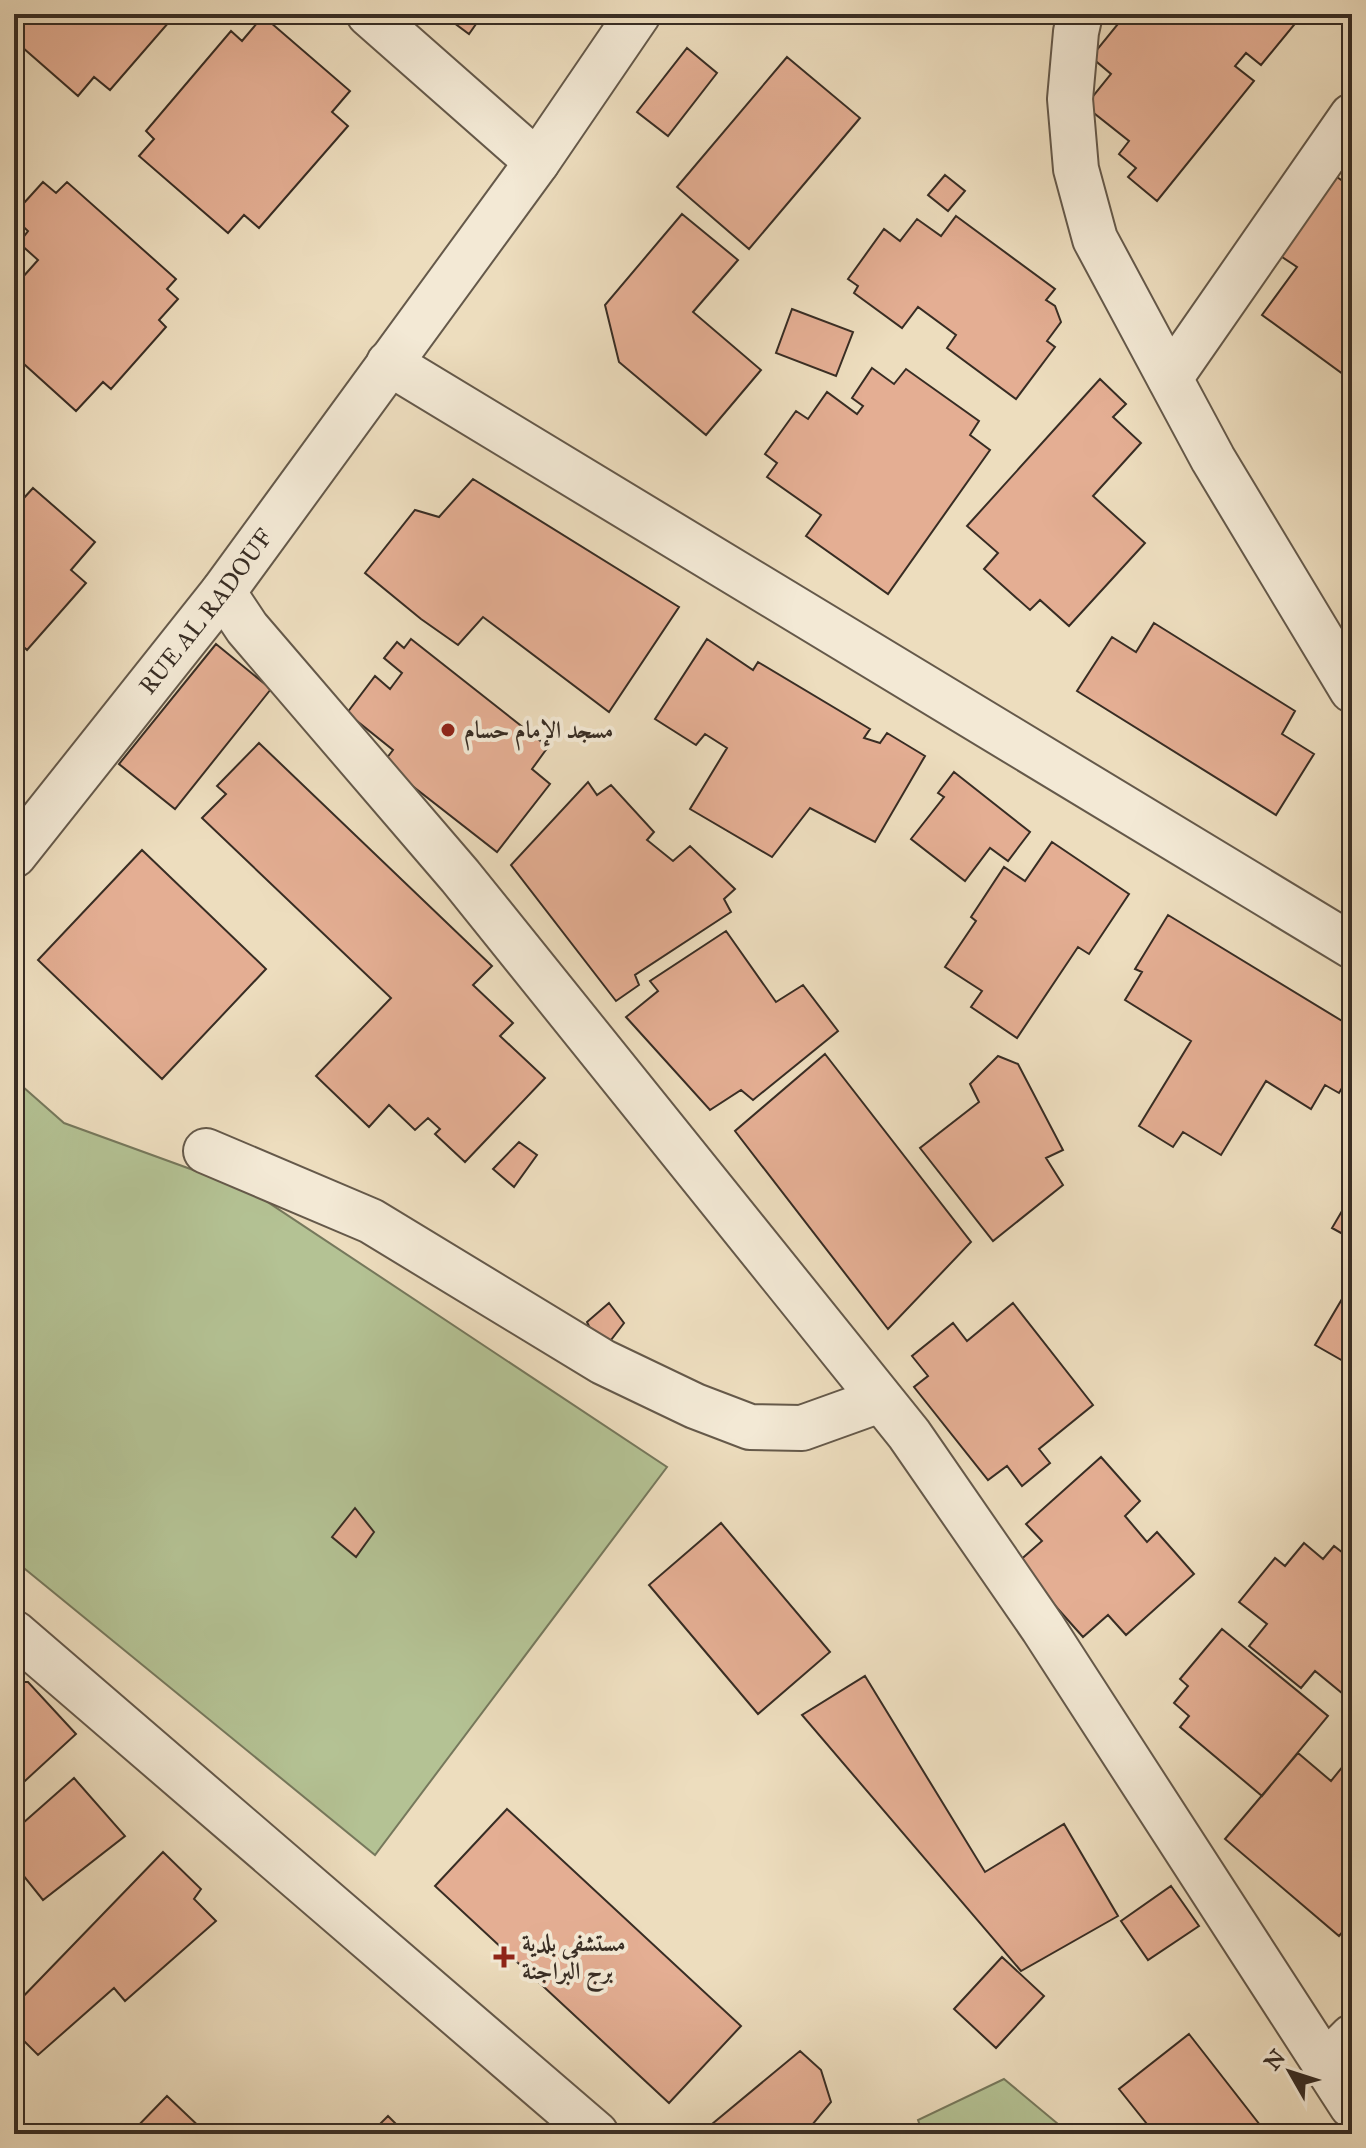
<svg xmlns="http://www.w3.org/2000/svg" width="1366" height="2148" font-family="'IM FELL Great Primer',Amiri,serif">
  <rect width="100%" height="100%" fill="#edddbe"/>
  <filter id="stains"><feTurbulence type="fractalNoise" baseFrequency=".0025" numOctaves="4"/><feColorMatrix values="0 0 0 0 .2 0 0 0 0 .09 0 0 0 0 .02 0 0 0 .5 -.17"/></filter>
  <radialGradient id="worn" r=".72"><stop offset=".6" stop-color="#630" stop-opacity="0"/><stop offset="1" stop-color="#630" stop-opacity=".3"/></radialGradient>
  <path fill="#b4c294" stroke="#76785c" stroke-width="2" d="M 14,1079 L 64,1123 L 251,1191 L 667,1467 L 375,1855 L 14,1560 Z
    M 1004,2079 L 1070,2134 L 923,2134 L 918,2120 Z"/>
  <path fill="#e4ae93" stroke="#382d24" stroke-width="2" d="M 14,14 L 176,14 L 110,90 L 94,77 L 78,96 L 14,40 Z
    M 442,14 L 483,14 L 469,34 Z
    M 1126,14 L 1303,14 L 1261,65 L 1246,53 L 1235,66 L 1254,81 L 1157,201 L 1128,177 L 1136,168 L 1119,154 L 1129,141 L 1085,106 L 1111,74 L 1091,57 Z
    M 263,16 L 350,91 L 332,112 L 348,126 L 259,228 L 244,215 L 228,233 L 139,156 L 154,139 L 146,131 L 231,31 L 242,41 Z
    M 687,48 L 717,73 L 668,136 L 637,112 Z
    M 787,57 L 860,118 L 749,249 L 677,187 Z
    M 945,175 L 965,191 L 948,211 L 928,195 Z
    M 1334,175 L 1350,186 L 1352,182 L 1352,370 L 1347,377 L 1262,315 L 1297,267 L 1276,253 Z
    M 43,182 L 56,193 L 67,182 L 176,279 L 167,289 L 178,299 L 159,320 L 166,327 L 111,389 L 103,382 L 76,411 L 14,355 L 14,287 L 38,260 L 19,243 L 28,231 L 14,218 L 14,214 Z
    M 682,214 L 738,260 L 693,312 L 761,370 L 706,435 L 619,362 L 605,305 Z
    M 956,216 L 1055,289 L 1046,300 L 1055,306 L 1061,322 L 1047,341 L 1055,347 L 1016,399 L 947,348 L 956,335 L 918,307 L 902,328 L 854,293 L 858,286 L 848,279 L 884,229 L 900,241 L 917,219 L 941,236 Z
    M 792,309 L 853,332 L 836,376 L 776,353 Z
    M 872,368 L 894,384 L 906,369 L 979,421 L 970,435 L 990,450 L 888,594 L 806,536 L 821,515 L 767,477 L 777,463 L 765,454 L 796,411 L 808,419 L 827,392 L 857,414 L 863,406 L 852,398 Z
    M 1100,379 L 1126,404 L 1113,417 L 1141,443 L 1093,496 L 1145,543 L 1069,626 L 1040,600 L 1030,610 L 984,569 L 998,553 L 967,526 Z
    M 473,479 L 679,607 L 609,712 L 483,617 L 458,645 L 421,619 L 365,573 L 415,510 L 439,517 Z
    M 33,488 L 95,542 L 71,570 L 86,583 L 27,650 L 14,638 L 14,509 Z
    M 1154,623 L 1295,711 L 1282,734 L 1314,754 L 1276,815 L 1077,691 L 1112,637 L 1136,652 Z
    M 411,639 L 548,747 L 532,769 L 550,784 L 497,852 L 383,763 L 393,750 L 347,713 L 375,676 L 390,689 L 402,673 L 384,658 L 397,642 L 404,648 Z
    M 707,639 L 753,670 L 758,662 L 870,729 L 864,738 L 880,743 L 887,733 L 925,756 L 875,842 L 810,808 L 772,857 L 690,809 L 727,748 L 705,734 L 696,745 L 655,719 Z
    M 216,644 L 271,689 L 175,809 L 119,764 Z
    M 259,743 L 492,966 L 473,985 L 513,1023 L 500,1036 L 545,1078 L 465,1162 L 435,1134 L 440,1129 L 428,1118 L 415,1130 L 389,1105 L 369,1127 L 316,1076 L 391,998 L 202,818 L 226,794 L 217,786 Z
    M 954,772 L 1030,832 L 1008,861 L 990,848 L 965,881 L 911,839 L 944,797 L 938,793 Z
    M 588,782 L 597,795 L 611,785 L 654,832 L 647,840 L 673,861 L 690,846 L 735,889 L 724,899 L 731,912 L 635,975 L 639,985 L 616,1001 L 511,865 Z
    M 1052,842 L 1129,894 L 1089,954 L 1078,947 L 1017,1038 L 971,1007 L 982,991 L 945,967 L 976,921 L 971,917 L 1004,867 L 1025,881 Z
    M 142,850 L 266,969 L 162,1079 L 38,960 Z
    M 1168,915 L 1352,1027 L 1352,1071 L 1339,1093 L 1325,1085 L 1311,1109 L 1266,1081 L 1221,1155 L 1183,1132 L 1173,1147 L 1139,1126 L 1191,1041 L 1125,1000 L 1142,972 L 1135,969 Z
    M 726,931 L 776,1002 L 803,985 L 838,1031 L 753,1100 L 741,1090 L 710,1110 L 626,1017 L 658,991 L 650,981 Z
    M 825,1054 L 971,1242 L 888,1329 L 735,1131 Z
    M 998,1056 L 1018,1064 L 1063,1150 L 1046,1158 L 1063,1185 L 993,1241 L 920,1148 L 979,1102 L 970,1084 Z
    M 519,1142 L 537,1155 L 514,1187 L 493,1169 Z
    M 1352,1194 L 1352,1239 L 1332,1228 Z
    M 1352,1282 L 1352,1366 L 1315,1345 Z
    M 609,1303 L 624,1323 L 601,1353 L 587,1322 Z
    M 1013,1303 L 1093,1405 L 1039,1449 L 1050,1463 L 1022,1486 L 1007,1466 L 988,1480 L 914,1387 L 928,1376 L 912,1356 L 953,1323 L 967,1341 Z
    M 1101,1457 L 1140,1501 L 1125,1516 L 1147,1542 L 1157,1532 L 1194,1574 L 1126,1635 L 1108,1615 L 1083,1637 L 1017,1563 L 1042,1541 L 1026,1524 Z
    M 355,1508 L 374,1532 L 356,1557 L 332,1537 Z
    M 721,1523 L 830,1652 L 758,1714 L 649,1585 Z
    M 1304,1543 L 1323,1559 L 1334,1546 L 1352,1560 L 1352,1693 L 1348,1698 L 1315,1671 L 1301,1688 L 1249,1646 L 1267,1624 L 1239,1602 L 1275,1558 L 1285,1566 Z
    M 1222,1629 L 1328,1716 L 1262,1796 L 1180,1727 L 1189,1716 L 1174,1703 L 1188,1686 L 1180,1679 Z
    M 865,1676 L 985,1872 L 1064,1824 L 1118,1916 L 1021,1971 L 802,1715 Z
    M 14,1682 L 28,1682 L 76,1734 L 14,1791 Z
    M 1298,1753 L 1331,1781 L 1352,1755 L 1352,1921 L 1339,1936 L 1225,1839 Z
    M 74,1778 L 125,1836 L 43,1900 L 14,1864 L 14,1831 Z
    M 507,1809 L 741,2026 L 669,2103 L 435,1886 Z
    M 163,1852 L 201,1889 L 194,1899 L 216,1921 L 125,2001 L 114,1988 L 38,2055 L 14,2031 L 14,2006 Z
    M 1171,1886 L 1199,1926 L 1148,1960 L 1121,1921 Z
    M 1002,1957 L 1044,1996 L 996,2048 L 954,2009 Z
    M 1189,2034 L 1267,2134 L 1155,2134 L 1119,2089 Z
    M 800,2051 L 821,2070 L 831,2102 L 807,2131 L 811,2134 L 700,2134 Z
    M 167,2096 L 207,2134 L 130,2134 Z
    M 388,2116 L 406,2134 L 370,2134 Z"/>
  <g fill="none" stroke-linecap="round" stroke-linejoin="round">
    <g stroke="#65594a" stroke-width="48">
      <g id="minor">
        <path d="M 369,14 L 537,162"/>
        <path d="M 1080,14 L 1076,32 L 1070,99 L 1076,169 L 1095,239 L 1213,459 L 1352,690"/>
        <path d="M 389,363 L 1352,946"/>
        <path d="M 1170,378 L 1352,116"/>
        <path d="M 223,592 L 247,628 L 460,876 L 909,1434 L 1043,1628 L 1352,2106"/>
        <path id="s1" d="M 14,855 L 223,592 L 537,162 L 638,14"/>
        <path d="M 206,1151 L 371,1221 L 603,1362 L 695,1406 L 750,1427 L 802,1428 L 880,1400"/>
        <path d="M 14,1633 L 596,2134"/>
        <path d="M 1325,2064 L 1352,2037"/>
      </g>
    </g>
    <use href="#minor" stroke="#f3e9d5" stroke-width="44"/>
  </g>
  <g fill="#8f2418" stroke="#f3e9d5" stroke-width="3">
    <circle cx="448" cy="730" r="8"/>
    <path d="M500 1945h8v8h8v8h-8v8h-8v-8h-8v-8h8z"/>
  </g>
  <g text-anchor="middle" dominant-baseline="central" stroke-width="8" stroke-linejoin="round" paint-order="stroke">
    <g font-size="24" fill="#382d24" stroke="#f3e9d5">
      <text stroke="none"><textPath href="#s1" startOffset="310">RUE AL RADOUF</textPath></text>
    </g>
    <g font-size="24" font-weight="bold" fill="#382d24" stroke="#f3e9d5" text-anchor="start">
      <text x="464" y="730">مسجد الإمام حسام</text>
      <text x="522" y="1943">مستشفی بلدیة<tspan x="522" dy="28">برج البراجنة</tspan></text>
    </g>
  </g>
  <rect width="1366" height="2148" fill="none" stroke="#edddbe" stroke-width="48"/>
  <rect x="16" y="16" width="1334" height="2116" fill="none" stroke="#382d24" stroke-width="4"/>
  <rect x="24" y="24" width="1318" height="2100" fill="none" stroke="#382d24" stroke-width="2"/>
  <g transform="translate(1290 2072) rotate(309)" stroke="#f3e9d5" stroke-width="6" paint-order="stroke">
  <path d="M0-6L14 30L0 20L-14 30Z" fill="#382d24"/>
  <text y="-12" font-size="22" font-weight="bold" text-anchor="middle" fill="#382d24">N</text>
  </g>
  <rect width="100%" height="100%" filter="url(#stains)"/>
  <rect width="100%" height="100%" fill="url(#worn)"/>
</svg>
